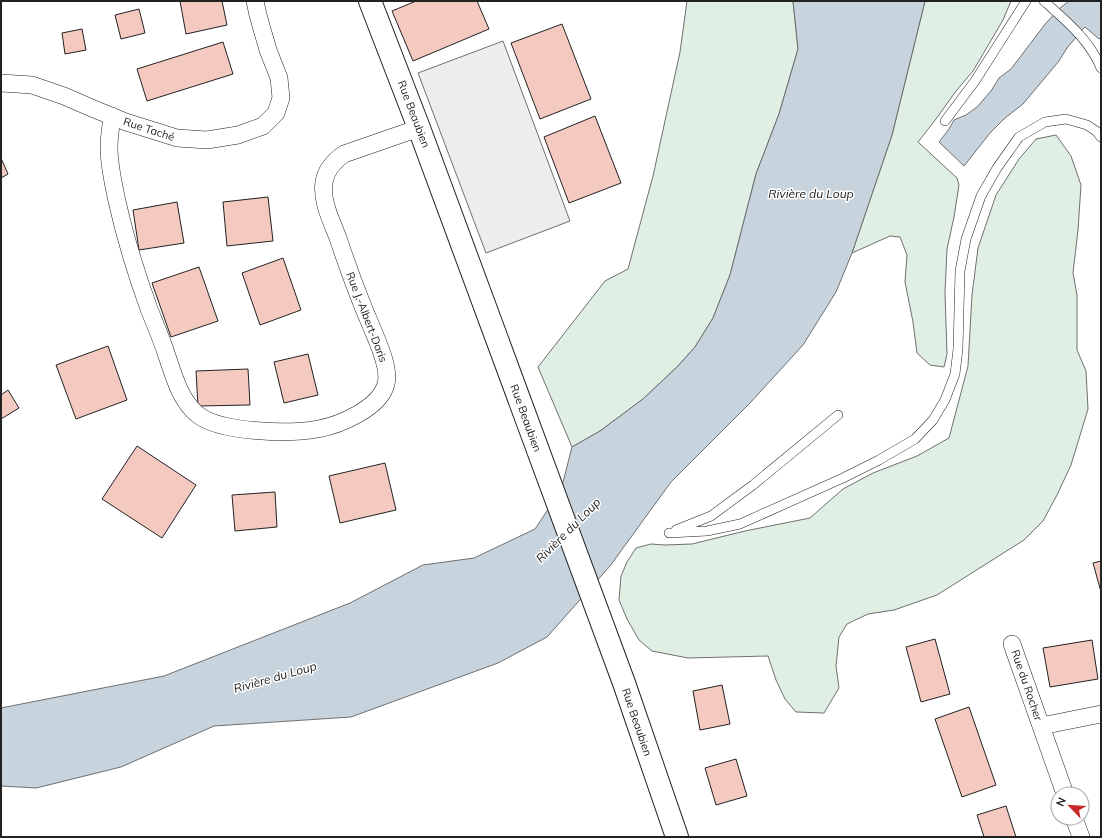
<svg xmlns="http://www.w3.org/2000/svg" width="1102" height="838" font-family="Mulish,sans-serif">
  <rect width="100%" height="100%" fill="#fff"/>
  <path fill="#e0efe3" stroke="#6f6f6f" d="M 687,1 L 793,1 L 798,49 L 779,114 L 756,174 L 730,275 L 713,318 L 695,347 L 678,366 L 643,399 L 600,431 L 572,447 L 538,367 L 605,281 L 628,269 L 653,176 L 680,52 Z
    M 925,1 L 1011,1 L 1003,20 L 973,71 L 956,91 L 936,119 L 918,142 L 957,178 L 959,185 L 954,217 L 947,249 L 945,293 L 947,354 L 944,367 L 930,365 L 917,353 L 913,322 L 905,282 L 907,255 L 900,237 L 890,236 L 852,253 L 892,135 Z
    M 1056,135 L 1071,156 L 1081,185 L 1078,230 L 1073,273 L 1077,295 L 1077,350 L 1086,371 L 1088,409 L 1071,465 L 1057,495 L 1043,521 L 1024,540 L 937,595 L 894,610 L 868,614 L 847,624 L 839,637 L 836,666 L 839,688 L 824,713 L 796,712 L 785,699 L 776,680 L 768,656 L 688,658 L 652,651 L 639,640 L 627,619 L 619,600 L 621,576 L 627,562 L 636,548 L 651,544 L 665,545 L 692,544 L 745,531 L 810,518 L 843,489 L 873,473 L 917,456 L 949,438 L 968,366 L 972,295 L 978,248 L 996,195 L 1019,159 L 1036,139 Z"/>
  <path fill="#ededed" stroke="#6f6f6f" d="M 503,41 L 570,221 L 486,253 L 418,73 Z"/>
  <path fill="#c7d3dd" stroke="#6f6f6f" d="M 793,1 L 925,1 L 892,135 L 852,253 L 836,292 L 803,345 L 750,403 L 671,482 L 610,566 L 547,637 L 498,663 L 351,717 L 214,726 L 121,767 L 36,788 L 1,786 L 1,708 L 164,676 L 350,603 L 423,565 L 474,558 L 535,529 L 561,490 L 572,447 L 600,431 L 643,399 L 678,366 L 695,347 L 713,318 L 730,275 L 756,174 L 779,114 L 798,49 Z
    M 1069,1 L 1101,1 L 1101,38 L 1099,39 L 1085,27 L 1083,29 L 1067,48 L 1059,61 L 1023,104 L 1005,118 L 990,133 L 964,166 L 939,142 L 949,129 L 954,120 L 966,115 L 977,107 L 991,91 L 999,78 L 1011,69 L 1046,23 L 1060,8 Z"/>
  <path fill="#f3c9c0" stroke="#222" d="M 180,1 L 222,1 L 227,25 L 186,34 Z
    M 416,1 L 477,1 L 489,29 L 413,61 L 392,11 Z
    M 139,9 L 145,33 L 121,39 L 115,15 Z
    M 562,24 L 591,99 L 540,119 L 511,43 Z
    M 82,29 L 86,50 L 65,54 L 62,33 Z
    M 223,42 L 233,74 L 147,101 L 137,69 Z
    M 595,116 L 621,183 L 569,203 L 544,137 Z
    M 1,158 L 8,174 L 1,178 Z
    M 268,197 L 273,241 L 227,246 L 223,202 Z
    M 177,202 L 184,243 L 139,250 L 133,210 Z
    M 283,258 L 301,310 L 260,325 L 242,273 Z
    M 199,267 L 218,321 L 171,337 L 152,283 Z
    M 108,346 L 127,400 L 76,419 L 56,365 Z
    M 308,354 L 318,395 L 284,403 L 274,362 Z
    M 248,369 L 250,405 L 198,406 L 196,371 Z
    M 8,390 L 19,408 L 1,419 L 1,395 Z
    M 137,446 L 196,485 L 162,538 L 102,499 Z
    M 385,463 L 396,510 L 340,523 L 329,476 Z
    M 275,492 L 277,527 L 235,531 L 232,495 Z
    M 1101,561 L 1101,592 L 1093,563 Z
    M 935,639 L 950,694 L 921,702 L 906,647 Z
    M 1092,640 L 1098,679 L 1050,687 L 1043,648 Z
    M 722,685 L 730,724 L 700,730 L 693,691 Z
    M 969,707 L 996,785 L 962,797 L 935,719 Z
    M 736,759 L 747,796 L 716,805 L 705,768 Z
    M 1006,806 L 1016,837 L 984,837 L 977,815 Z"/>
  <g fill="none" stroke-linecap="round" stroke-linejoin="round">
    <g stroke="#222" stroke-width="10">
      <path id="lane" d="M 1044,1 C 1066,21 1089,39 1101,68
        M 945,121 L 975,81 L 1026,1
        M 676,530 L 711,516 L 753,485 L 838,415
        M 669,533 L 707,531 L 740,524 L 843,478 L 879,460 L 915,439 L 933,420 L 945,400 L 955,374 L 958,349 L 960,271 L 966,239 L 981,196 L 997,168 L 1019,137 L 1045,122 L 1066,119 L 1087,125 L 1096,131 L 1101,137"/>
    </g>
    <g stroke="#222" stroke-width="18">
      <path id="street" d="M 1,83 L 32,85 L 64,96 L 94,109 L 126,122 L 177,138 L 207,140 L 238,135 L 263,126 L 276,113 L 281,98 L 279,78 L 268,50 L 258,15 L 255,1
        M 112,116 C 111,126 109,137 109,147 C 109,165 113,183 117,201 C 125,237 136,273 149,309 C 155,324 162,340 167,356 C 174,376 180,400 197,414 C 219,433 290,434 318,429 C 340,425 380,408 386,384 C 390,368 378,343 372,328 C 359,298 348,268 338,238 C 331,220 321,200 324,182 C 326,169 334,161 344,154 L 419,128
        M 1012,644 L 1065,794
        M 1041,726 L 1101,714
        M 1074,818 L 1081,837"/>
    </g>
    <g stroke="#222" stroke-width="24">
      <path id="secondary" d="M 370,1 L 419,128 L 624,683 L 677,837"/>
    </g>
    <use href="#lane" stroke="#fff" stroke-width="9"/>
    <use href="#street" stroke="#fff" stroke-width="17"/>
    <use href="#secondary" stroke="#fff" stroke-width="22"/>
  </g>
  <g text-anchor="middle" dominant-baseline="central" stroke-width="3" stroke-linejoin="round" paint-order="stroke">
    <g font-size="11" fill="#222" stroke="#fff">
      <text transform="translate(414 114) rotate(69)">Rue Beaubien</text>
      <text transform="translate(149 129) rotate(18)">Rue Taché</text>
      <text transform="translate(367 317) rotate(69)">Rue J.-Albert-Daris</text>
      <text transform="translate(526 418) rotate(70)">Rue Beaubien</text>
      <text transform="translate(1027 685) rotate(71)">Rue du Rocher</text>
      <text transform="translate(637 722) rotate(71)">Rue Beaubien</text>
    </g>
    <g font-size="12" font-style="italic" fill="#222" stroke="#fff">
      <text x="811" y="193">Rivière du Loup</text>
      <text transform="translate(568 530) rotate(-45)">Rivière du Loup</text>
      <text transform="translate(275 677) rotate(-16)">Rivière du Loup</text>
    </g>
  </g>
  <rect width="1102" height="838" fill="none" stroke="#222222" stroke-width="4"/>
  <g transform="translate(1070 806) rotate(295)"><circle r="19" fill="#ffffff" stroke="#a7a7a7"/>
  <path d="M0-3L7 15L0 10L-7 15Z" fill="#c62828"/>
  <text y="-6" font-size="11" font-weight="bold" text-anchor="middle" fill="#222222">N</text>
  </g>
</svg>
